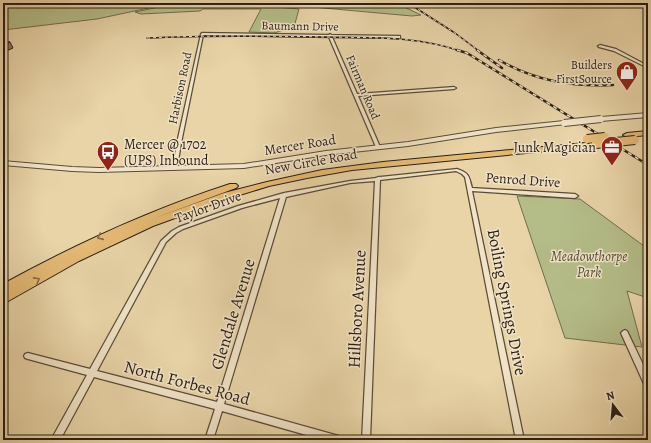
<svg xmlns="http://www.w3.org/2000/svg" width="651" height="443" font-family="Alegreya,serif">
  <rect width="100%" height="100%" fill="#e8d4a7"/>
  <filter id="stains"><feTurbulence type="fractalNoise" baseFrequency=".005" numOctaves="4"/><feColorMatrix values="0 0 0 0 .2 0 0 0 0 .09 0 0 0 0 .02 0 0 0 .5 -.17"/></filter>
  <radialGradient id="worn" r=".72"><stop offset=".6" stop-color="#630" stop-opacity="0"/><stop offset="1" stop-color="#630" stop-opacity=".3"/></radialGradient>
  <path fill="#b4bd88" stroke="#706e4e" d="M 3,3 L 172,3 L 97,19 L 3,30 L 3,8 L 5,5 Z
    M 178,3 L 228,3 L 299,9 L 294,27 L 274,33 L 249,32 L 261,9 L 203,9 L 200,11 L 141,14 L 135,12 Z
    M 268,3 L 396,3 L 421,15 L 412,16 Z
    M 517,196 L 580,199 L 648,249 L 648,298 L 627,291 L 642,347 L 565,338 Z"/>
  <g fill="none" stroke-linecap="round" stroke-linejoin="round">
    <g stroke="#5a4c3a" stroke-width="2.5">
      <path id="minor" d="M 202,33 L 329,35 L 330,34 L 331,35 L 399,36 L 400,36 L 400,38 L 332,37 L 357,94 L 454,87 L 456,88 L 454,89 L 358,96 L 380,147 L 378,148 L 376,147 L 329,37 L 203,35 L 181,143 L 177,168 L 175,169 L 173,168 L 177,143 L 201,34 Z
        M 600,45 L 616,49 L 648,66 L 648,68 L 614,51 L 599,47 L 598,46 Z
        M 457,169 C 469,173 469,176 472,188 L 575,194 L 578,196 L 575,198 L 472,191 L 524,440 L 516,440 L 465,177 L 462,174 L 456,171 L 380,180 L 370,440 L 362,440 L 375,181 L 350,183 L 286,197 L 224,404 L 339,436 L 342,437 L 343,440 L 324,440 L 222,411 L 213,440 L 205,440 L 215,409 L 94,377 L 60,440 L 51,440 L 87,375 L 28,359 L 25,358 L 24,356 L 25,354 L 28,353 L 90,369 L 161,241 L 172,231 L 179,227 L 238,206 L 284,193 L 350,181 L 376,178 L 378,177 L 380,177 ZM 280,198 L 217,402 L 97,371 L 166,242 L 176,233 L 183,229 L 242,208 Z
        M 625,330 L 627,331 L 648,375 L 648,387 L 645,386 L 621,333 L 623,331 Z"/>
    </g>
    <g stroke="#5a4c3a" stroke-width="2">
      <path id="tertiary" d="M 648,113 L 648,117 L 601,121 L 598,119 L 601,117 Z
        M 564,121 L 566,122 L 566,124 L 496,132 L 408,146 L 326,155 L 244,168 L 99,172 L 72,171 L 3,165 L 3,161 L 72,167 L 99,168 L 244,164 L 326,151 L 408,142 L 496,128 Z"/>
    </g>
    <g stroke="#2b1f15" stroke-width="2">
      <path id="motorway" d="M 648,131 L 648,135 L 627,137 L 623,135 L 627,133 Z
        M 596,142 L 599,142 L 599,146 L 352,170 L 307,178 L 269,186 L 230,198 L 153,226 L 79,261 L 3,304 L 3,284 C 76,244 150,210 230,184 L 236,184 L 238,186 L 236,188 L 152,219 L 224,193 L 267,182 L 322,170 L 383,162 Z"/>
    </g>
    <use href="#minor" fill="#f0e3c6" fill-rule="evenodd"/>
    <use href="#tertiary" fill="#f0e3c6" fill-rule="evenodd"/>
    <use href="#motorway" fill="#e4ba74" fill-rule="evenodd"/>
    <g stroke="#2b1f15" stroke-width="1.5">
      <path id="rail-far1" d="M 408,3 L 455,33 L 479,51
        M 431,3 L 472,7
        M 147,38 C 207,35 267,36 327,37 C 372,38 417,36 460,51"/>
    </g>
    <g stroke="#2b1f15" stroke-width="2.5">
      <path id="rail" d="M 457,50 L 467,53 L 648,165
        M 477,50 L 502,68
        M 499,60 C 535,81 572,87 613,85"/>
    </g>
    <use href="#rail-far1" stroke="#f0e3c6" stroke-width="1" stroke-dasharray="3" stroke-linecap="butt"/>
    <use href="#rail" stroke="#f0e3c6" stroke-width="1.5" stroke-dasharray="4" stroke-linecap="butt"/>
    <g stroke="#5a4c3a" stroke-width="8" stroke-linecap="butt">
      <path id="tertiary-bridge" d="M 564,123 L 601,119"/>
    </g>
    <g stroke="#2b1f15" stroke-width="10" stroke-linecap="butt">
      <path id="motorway-bridge" d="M 587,139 L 605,137
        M 596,144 L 635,140"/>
    </g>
    <use href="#tertiary-bridge" stroke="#f0e3c6" stroke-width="6"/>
    <use href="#motorway-bridge" stroke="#e4ba74" stroke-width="8"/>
  </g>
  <path fill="#a06c56" stroke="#2b1f15" d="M 10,42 L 13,48 L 4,52 L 3,50 L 3,45 Z"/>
  <path fill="#e49a7b" stroke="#2b1f15" d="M 3,41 L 10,42 L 3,45 Z"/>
  <defs><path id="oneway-chevron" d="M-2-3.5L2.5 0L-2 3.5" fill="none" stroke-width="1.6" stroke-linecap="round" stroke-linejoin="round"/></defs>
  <g stroke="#886c44">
    <use href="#oneway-chevron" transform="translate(100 237) rotate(156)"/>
    <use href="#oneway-chevron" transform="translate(37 280) rotate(-29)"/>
  </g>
  <defs>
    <g id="shop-pin" transform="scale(1.15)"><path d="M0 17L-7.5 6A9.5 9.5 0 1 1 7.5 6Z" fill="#8f2418" stroke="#f0e3c6"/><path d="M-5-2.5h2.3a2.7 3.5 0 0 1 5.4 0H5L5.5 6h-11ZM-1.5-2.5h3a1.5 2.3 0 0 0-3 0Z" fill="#fff"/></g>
    <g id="office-pin" transform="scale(1.15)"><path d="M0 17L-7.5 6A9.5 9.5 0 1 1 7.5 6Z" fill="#8f2418" stroke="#f0e3c6"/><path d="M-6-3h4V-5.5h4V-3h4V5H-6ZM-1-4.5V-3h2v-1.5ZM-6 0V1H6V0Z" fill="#fff"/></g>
    <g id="bus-pin" transform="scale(1.15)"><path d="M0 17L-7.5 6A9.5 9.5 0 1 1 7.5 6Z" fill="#8f2418" stroke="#f0e3c6"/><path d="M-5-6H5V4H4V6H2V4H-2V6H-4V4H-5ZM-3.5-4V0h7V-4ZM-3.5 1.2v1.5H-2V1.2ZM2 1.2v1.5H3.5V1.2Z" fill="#fff"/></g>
  </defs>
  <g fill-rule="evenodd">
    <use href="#shop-pin" x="627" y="72"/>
    <use href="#office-pin" x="612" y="147"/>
    <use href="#bus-pin" x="108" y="152"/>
  </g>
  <g text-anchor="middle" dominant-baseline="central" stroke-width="3" stroke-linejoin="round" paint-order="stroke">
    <g font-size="12" fill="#2b1f15" stroke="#f0e3c6">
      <text transform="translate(300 26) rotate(1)">Baumann Drive</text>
      <text transform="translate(363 87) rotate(67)">Fairman Road</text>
      <text transform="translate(180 88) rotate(-78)">Harbison Road</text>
    </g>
    <g font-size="12" fill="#2b1f15" stroke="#f0e3c6" text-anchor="end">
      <text x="612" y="65">Builders<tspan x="612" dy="14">FirstSource</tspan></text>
    </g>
    <g font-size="14" fill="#2b1f15" stroke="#f0e3c6" text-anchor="start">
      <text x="124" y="144">Mercer @ 1702<tspan x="124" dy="16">(UPS) Inbound</tspan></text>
      <text x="596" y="147" text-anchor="end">Junk Magician</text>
    </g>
    <g font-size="14" fill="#2b1f15" stroke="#f0e3c6">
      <text transform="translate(300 145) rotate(-9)">Mercer Road</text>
      <text transform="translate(311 162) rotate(-10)">New Circle Road</text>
      <text transform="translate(523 180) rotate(4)">Penrod Drive</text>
      <text transform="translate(208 207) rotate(-20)">Taylor Drive</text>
    </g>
    <g font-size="14" font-style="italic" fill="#544e38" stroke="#f0e3c6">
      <text x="589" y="256">Meadowthorpe<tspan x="589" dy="16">Park</tspan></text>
    </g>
    <g font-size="17" fill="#2b1f15" stroke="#f0e3c6">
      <text transform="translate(507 302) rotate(79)">Boiling Springs Drive</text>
      <text transform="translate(357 309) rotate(-87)">Hillsboro Avenue</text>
      <text transform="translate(233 314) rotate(-73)">Glendale Avenue</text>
      <text transform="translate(187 383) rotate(15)">North Forbes Road</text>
    </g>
  </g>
  <rect width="651" height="443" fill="none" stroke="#e8d4a7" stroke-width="16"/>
  <rect x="4" y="4" width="643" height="435" fill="none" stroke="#2b1f15" stroke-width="2"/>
  <rect x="8" y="8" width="635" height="427" fill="none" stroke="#2b1f15"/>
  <g transform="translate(613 405) rotate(344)" stroke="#f0e3c6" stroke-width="3" paint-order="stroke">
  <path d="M0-3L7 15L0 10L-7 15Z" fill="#2b1f15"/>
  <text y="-6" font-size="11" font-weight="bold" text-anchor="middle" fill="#2b1f15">N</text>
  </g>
  <rect width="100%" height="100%" filter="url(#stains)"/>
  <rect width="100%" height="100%" fill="url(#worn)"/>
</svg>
